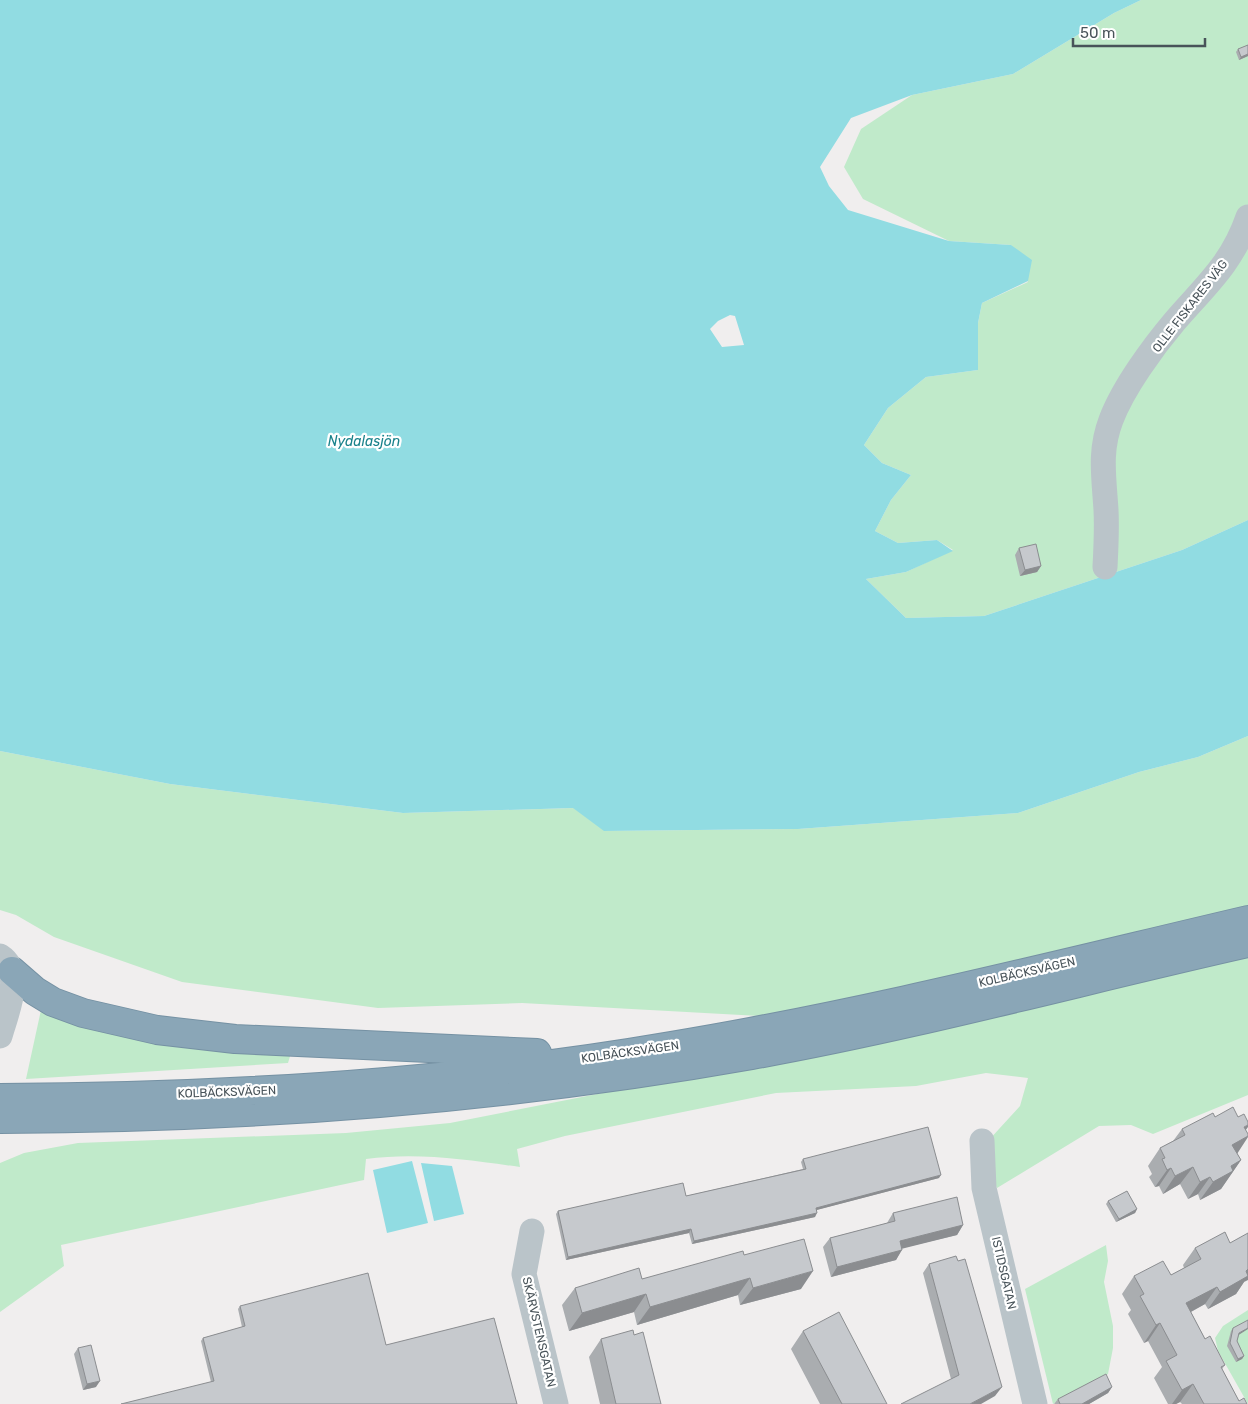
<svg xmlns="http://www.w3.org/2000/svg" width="1248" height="1404" font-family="Rubik,sans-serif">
  <rect width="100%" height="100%" fill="#f0eeee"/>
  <path fill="#c0eaca" d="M 1141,0 L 1248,0 L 1248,520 L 1182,550 L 984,616 L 906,618 L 866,579 L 906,572 L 953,550 L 937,540 L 898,543 L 875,531 L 891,500 L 911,475 L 882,463 L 864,445 L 888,408 L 926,377 L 978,370 L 978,323 L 982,303 L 1028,282 L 1011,245 L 949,241 L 863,199 L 844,167 L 861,129 L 912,95 L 1013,74 L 1114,13 Z
    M 1248,736 L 1248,1095 L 1153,1134 L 1131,1125 L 1099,1126 L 997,1188 L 988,1171 L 988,1141 L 1020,1106 L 1028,1078 L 986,1073 L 916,1086 L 776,1093 L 565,1136 L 517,1149 L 520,1167 C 468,1160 419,1152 366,1159 L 364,1180 L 61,1245 L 64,1266 L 0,1312 L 0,1163 L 24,1153 L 78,1143 L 346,1133 L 450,1123 L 842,1046 L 835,1020 L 522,1003 L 378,1008 L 182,982 L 54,937 L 16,915 L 0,910 L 0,751 L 170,784 L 403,813 L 574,808 L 605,831 L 798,829 L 1018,813 L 1139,772 L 1198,757 Z
    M 41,1010 L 291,1053 L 288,1063 L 26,1079 Z
    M 1106,1245 L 1108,1261 L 1104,1282 L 1113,1326 L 1113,1348 L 1108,1374 L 1053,1404 L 1025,1289 Z
    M 1248,1310 L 1248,1404 L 1218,1351 L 1215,1338 L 1223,1326 Z"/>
  <path fill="#91dce2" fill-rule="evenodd" d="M 0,0 L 1141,0 L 1114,13 L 1013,74 L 912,95 L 851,118 L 820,167 L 829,186 L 848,210 L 949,241 L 1011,245 L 1032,260 L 1028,281 L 982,303 L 978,323 L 978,370 L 926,377 L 888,408 L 864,445 L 882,463 L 911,475 L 891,500 L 875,531 L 898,543 L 937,540 L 953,551 L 906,572 L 866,579 L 906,618 L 984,616 L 1182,550 L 1248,520 L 1248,736 L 1198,757 L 1139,772 L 1018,813 L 798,829 L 604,831 L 573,808 L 403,813 L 170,784 L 0,751 ZM 730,315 L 735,316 L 744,345 L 722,347 L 710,329 L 718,321 Z
    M 412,1161 L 428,1223 L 387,1233 L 373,1170 Z
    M 421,1163 L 452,1166 L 464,1214 L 434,1221 Z"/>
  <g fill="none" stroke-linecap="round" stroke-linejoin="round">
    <g stroke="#7591a3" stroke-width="30">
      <path id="highway" d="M 12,971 L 35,991 L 53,1002 L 83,1013 L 157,1030 L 235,1039 L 537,1053
        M 0,1098 C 224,1097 450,1084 671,1046 C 865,1014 1056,965 1248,920
        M 0,1119 C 252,1118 504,1099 752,1055 C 919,1025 1083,980 1248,943"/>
    </g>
    <path stroke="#bac4c9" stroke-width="25" d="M 1105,567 C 1106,548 1107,528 1106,510 C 1104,477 1099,451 1111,420 C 1123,388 1153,347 1175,321 C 1205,286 1232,264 1248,217
      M 0,956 C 25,972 6,1014 0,1036
      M 982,1141 L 984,1188 L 1035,1404
      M 532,1231 L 524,1274 L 556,1404"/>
    <use href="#highway" stroke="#8aa6b7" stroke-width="28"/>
  </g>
  <path fill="#aaadb0" d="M 1248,45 L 1248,56 L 1239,60 L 1236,52 L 1238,49 Z
    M 1019,548 L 1041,566 L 1037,572 L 1020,576 L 1015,555 Z
    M 1215,1117 L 1246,1130 L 1237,1153 L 1241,1160 L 1221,1189 L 1200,1200 L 1198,1194 L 1188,1199 L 1180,1184 L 1163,1194 L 1159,1186 L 1155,1187 L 1149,1177 L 1152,1174 L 1148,1166 L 1160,1148 L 1173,1141 L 1182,1129 Z
    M 803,1159 L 939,1178 L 816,1210 L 815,1217 L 692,1244 L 689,1233 L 566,1260 L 556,1214 L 558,1211 L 686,1196 L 803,1169 L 801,1162 Z
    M 1108,1201 L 1137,1209 L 1135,1213 L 1116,1222 L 1106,1204 Z
    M 893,1213 L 963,1225 L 957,1235 L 902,1248 L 896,1260 L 831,1277 L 823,1247 L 830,1238 L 887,1223 Z
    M 1195,1248 L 1244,1282 L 1236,1294 L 1208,1309 L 1205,1304 L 1191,1312 L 1205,1339 L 1225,1365 L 1222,1369 L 1239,1401 L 1247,1404 L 1182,1404 L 1180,1402 L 1176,1404 L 1168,1404 L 1154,1378 L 1162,1367 L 1148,1341 L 1144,1343 L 1128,1314 L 1131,1310 L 1122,1294 L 1134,1276 L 1171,1275 L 1184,1268 L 1183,1265 Z
    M 744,1255 L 801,1289 L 740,1305 L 738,1295 L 637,1325 L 634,1312 L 569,1331 L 562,1305 L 575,1288 L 642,1279 Z
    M 929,1264 L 995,1396 L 951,1379 L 923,1273 Z
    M 240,1306 L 386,1345 L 517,1404 L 211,1382 L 201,1341 L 203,1338 L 242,1327 L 238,1309 Z
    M 1233,1328 L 1239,1335 L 1237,1341 L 1244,1356 L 1242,1359 L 1236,1362 L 1227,1346 L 1231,1331 Z
    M 803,1331 L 887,1404 L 820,1404 L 791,1349 Z
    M 634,1335 L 661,1404 L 600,1404 L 589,1357 L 601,1339 Z
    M 78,1348 L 96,1387 L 83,1390 L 74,1354 Z
    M 1112,1387 L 1108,1393 L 1089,1404 L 1054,1404 L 1058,1399 Z"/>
  <path fill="#8b8d90" d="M 1248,54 L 1248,56 L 1239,60 L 1241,57 Z
    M 1041,566 L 1037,572 L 1020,576 L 1025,570 Z
    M 1248,1125 L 1248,1127 L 1237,1142 L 1248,1136 L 1248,1137 L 1237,1154 L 1220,1162 L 1244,1127 Z
    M 1241,1160 L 1221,1189 L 1200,1200 L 1213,1182 L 1231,1166 Z
    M 1193,1167 L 1180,1184 L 1163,1194 L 1175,1176 Z
    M 1171,1168 L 1159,1186 L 1155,1187 L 1167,1170 Z
    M 941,1175 L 939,1178 L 813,1211 L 816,1208 Z
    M 1210,1177 L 1198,1194 L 1188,1199 L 1200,1182 Z
    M 1137,1209 L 1135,1213 L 1116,1222 L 1119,1219 Z
    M 817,1213 L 815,1217 L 692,1244 L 694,1241 Z
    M 963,1225 L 957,1235 L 893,1251 L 900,1241 Z
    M 691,1229 L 689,1233 L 566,1260 L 568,1257 Z
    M 902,1250 L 896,1260 L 831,1277 L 837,1267 Z
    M 1248,1269 L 1248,1280 L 1244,1282 L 1236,1294 L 1208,1309 L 1220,1292 Z
    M 813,1271 L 801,1289 L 740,1305 L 753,1288 Z
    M 750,1278 L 738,1295 L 637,1325 L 650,1307 Z
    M 1217,1287 L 1205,1304 L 1174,1321 L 1186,1303 Z
    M 646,1294 L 634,1312 L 569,1331 L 582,1313 Z
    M 1160,1323 L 1148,1341 L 1144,1343 L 1156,1325 Z
    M 1248,1328 L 1248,1329 L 1237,1336 L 1239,1333 Z
    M 1244,1356 L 1242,1359 L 1236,1362 L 1238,1359 Z
    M 100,1381 L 96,1387 L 83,1390 L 87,1384 Z
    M 1193,1384 L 1180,1402 L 1176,1404 L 1172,1404 L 1182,1390 Z
    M 1002,1387 L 995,1396 L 981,1404 L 970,1404 Z
    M 1112,1387 L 1108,1393 L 1089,1404 L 1082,1404 Z"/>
  <path fill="#c6c9cd" stroke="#8b8d90" d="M 1248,45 L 1248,54 L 1241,57 L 1238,49 Z
    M 1036,544 L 1041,566 L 1025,570 L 1019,548 Z
    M 1233,1107 L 1238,1117 L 1244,1114 L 1248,1122 L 1248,1125 L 1244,1127 L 1248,1134 L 1248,1136 L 1232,1145 L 1241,1160 L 1231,1166 L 1233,1171 L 1213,1182 L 1210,1177 L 1200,1182 L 1193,1167 L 1175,1176 L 1171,1168 L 1167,1170 L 1162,1159 L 1165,1158 L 1160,1148 L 1185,1135 L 1182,1129 L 1213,1113 L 1215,1117 Z
    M 928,1127 L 941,1175 L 816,1208 L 817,1213 L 694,1241 L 691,1229 L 568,1257 L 558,1211 L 683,1183 L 686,1196 L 806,1169 L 803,1159 Z
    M 1127,1191 L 1137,1209 L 1119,1219 L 1108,1201 Z
    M 957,1197 L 963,1225 L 900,1241 L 902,1250 L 837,1267 L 830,1238 L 895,1221 L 893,1213 Z
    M 1225,1232 L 1230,1243 L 1248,1233 L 1248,1269 L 1246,1271 L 1248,1276 L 1220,1292 L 1217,1287 L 1186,1303 L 1205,1339 L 1210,1336 L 1225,1365 L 1221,1367 L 1239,1401 L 1244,1398 L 1247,1404 L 1204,1404 L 1193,1384 L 1182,1390 L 1166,1361 L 1177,1355 L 1160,1323 L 1156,1325 L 1140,1296 L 1144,1294 L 1134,1276 L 1163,1261 L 1171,1275 L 1201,1259 L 1195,1248 Z
    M 804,1239 L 813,1271 L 753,1288 L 750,1278 L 650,1307 L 646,1294 L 582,1313 L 575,1288 L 639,1268 L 642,1279 L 743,1251 L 744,1255 Z
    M 956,1256 L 958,1261 L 965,1259 L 1002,1387 L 970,1404 L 901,1404 L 959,1375 L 929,1264 Z
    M 368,1273 L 386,1345 L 494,1318 L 517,1404 L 121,1404 L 214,1381 L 203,1338 L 245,1326 L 240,1306 Z
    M 839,1312 L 887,1404 L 842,1404 L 803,1331 Z
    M 1248,1320 L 1248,1328 L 1239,1333 L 1237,1341 L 1244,1356 L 1238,1359 L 1230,1343 L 1233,1328 Z
    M 633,1330 L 634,1335 L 643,1332 L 661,1404 L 616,1404 L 601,1339 Z
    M 91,1345 L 100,1381 L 87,1384 L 78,1348 Z
    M 1106,1374 L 1112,1387 L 1082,1404 L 1060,1404 L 1058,1399 Z"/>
  <g text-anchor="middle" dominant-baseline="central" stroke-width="4.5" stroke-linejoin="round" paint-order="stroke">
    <g font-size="12" fill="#485359" stroke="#fff">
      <text transform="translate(1190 306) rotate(-52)">OLLE FISKARES VÄG</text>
      <text transform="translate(1027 972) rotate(-13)">KOLBÄCKSVÄGEN</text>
      <text transform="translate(630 1052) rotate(-8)">KOLBÄCKSVÄGEN</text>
      <text transform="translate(227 1092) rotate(-2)">KOLBÄCKSVÄGEN</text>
      <text transform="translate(1004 1273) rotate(77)">ISTIDSGATAN</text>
      <text transform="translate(539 1332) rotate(77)">SKÄRVSTENSGATAN</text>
    </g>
    <g font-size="14" font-style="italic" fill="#1a828b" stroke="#fff">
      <text x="364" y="441">Nydalasjön</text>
    </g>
  </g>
  <path d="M1073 38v8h132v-8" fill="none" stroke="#485359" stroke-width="2.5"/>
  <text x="1080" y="38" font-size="15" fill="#485359" stroke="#ffffff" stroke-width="4" paint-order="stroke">50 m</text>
</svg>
